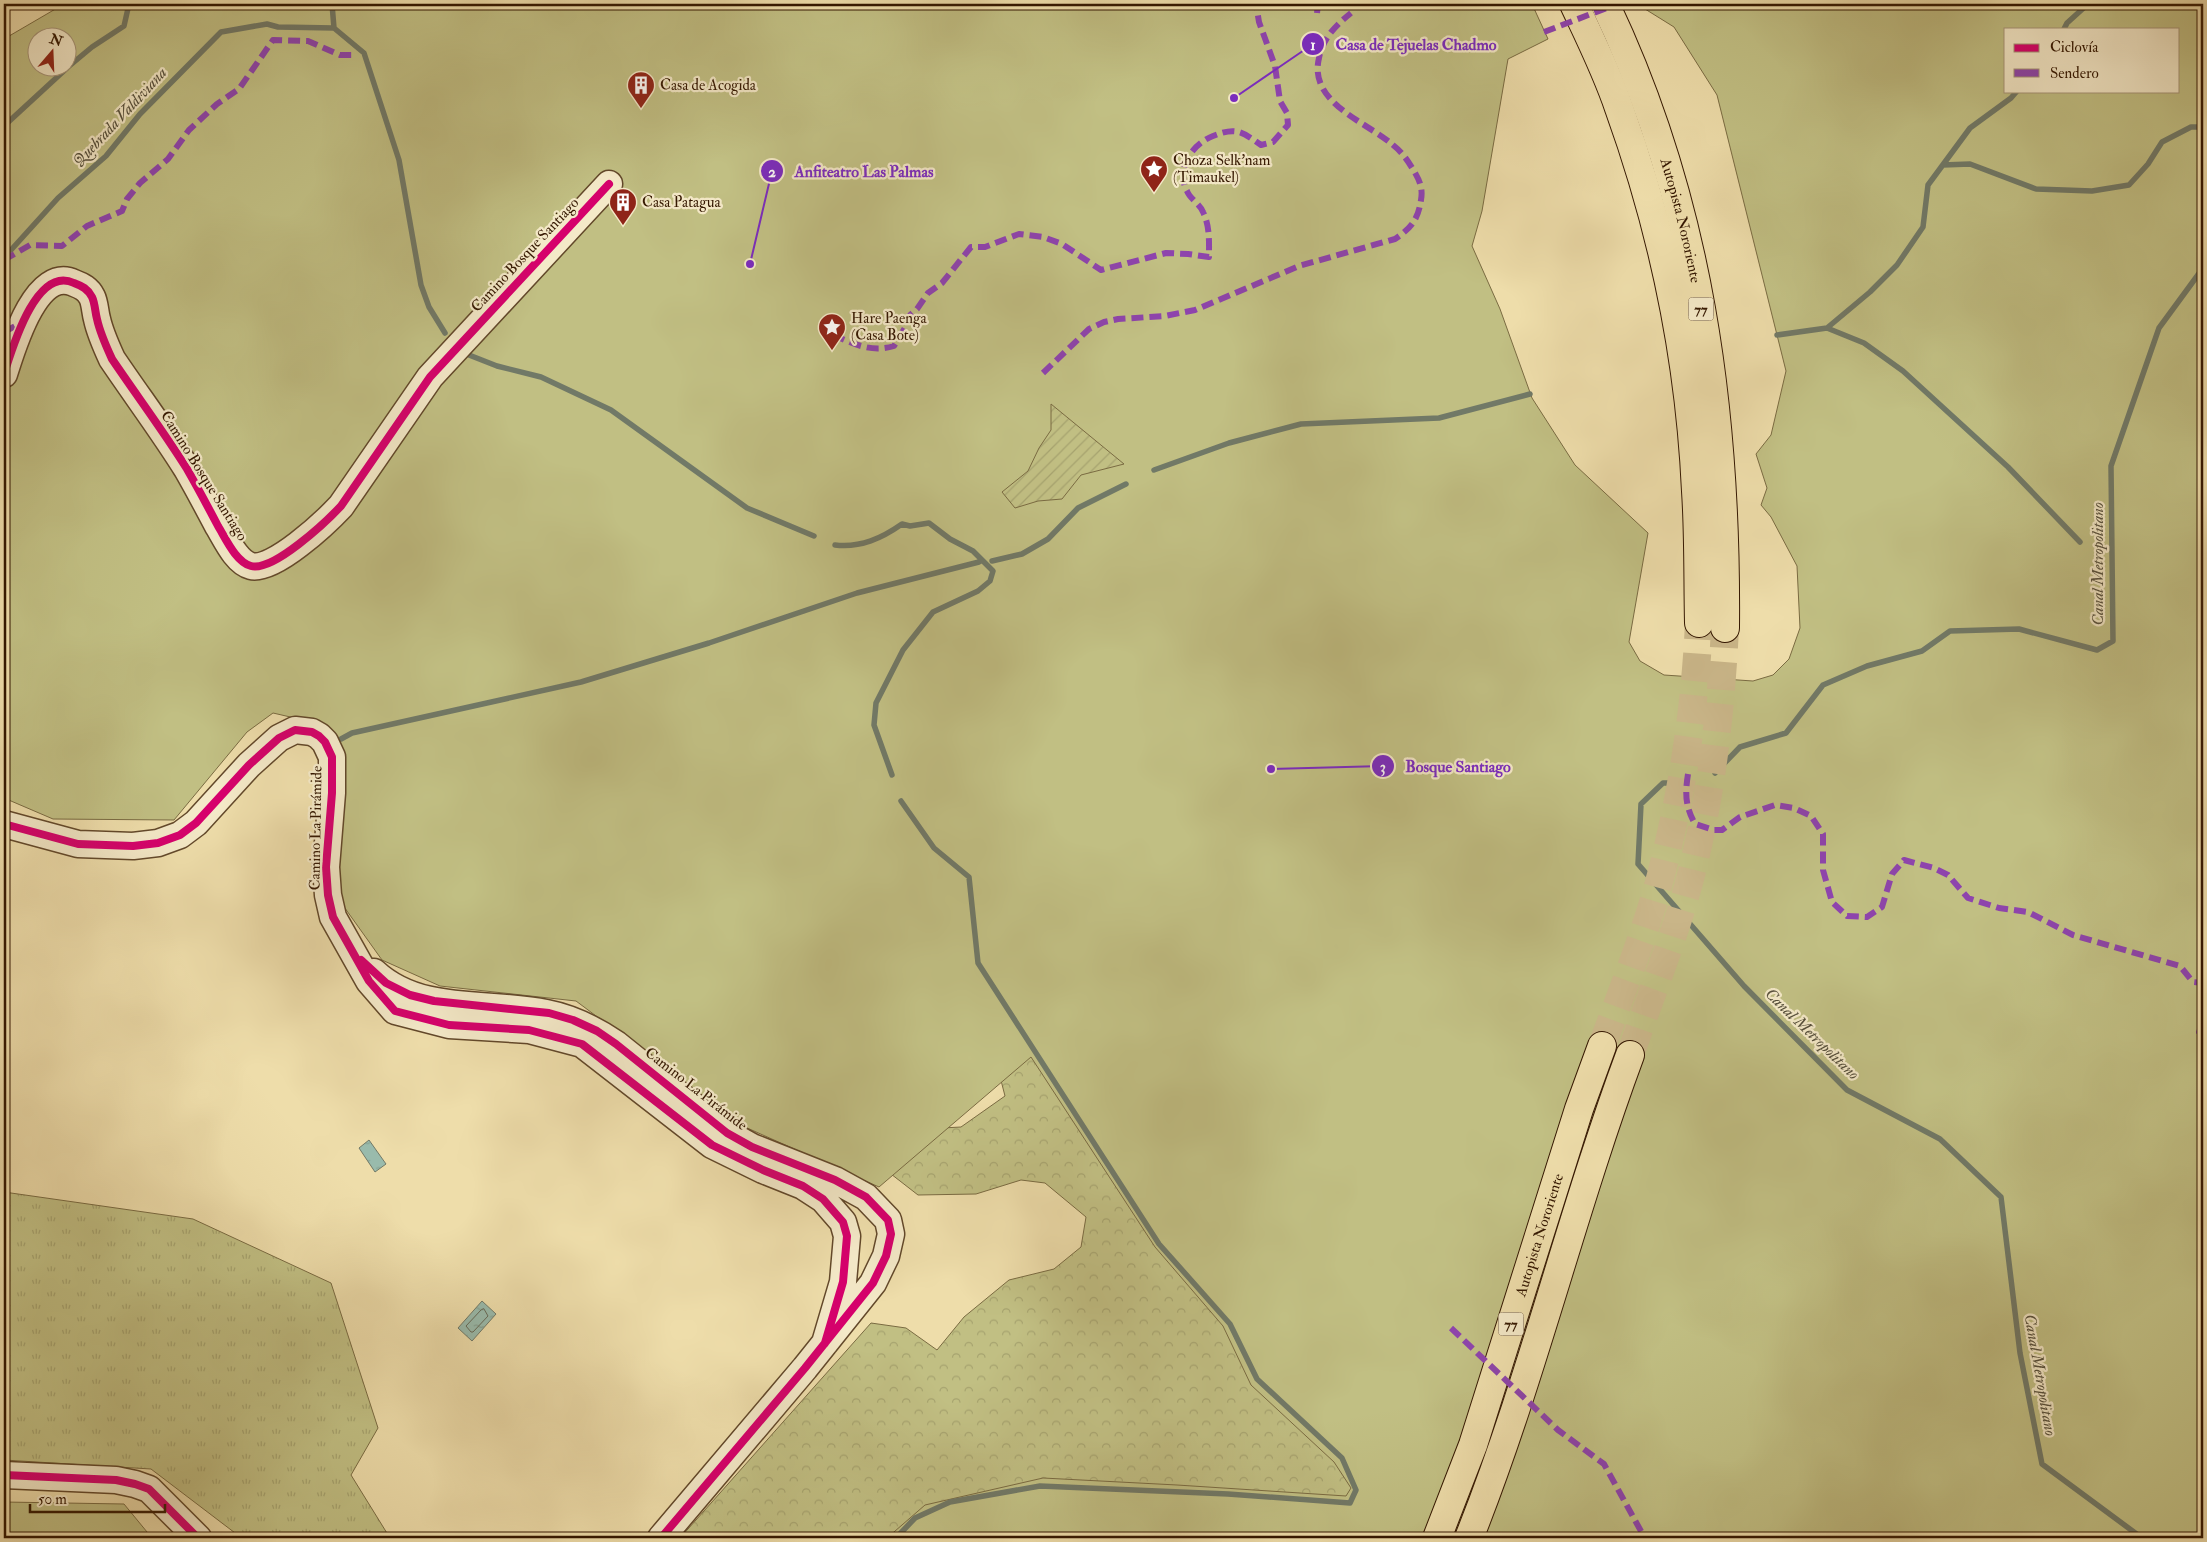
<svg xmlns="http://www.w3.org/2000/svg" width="2207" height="1542" font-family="'IM FELL Double Pica',serif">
  <defs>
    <pattern id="grass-tufts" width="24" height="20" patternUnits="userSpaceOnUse" patternTransform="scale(1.25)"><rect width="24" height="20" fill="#c1bf83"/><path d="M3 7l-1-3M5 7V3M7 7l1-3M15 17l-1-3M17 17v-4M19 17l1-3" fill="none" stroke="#a6a36f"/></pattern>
    <pattern id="forest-crowns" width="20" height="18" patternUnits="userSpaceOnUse" patternTransform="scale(1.25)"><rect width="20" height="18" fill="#c1bf83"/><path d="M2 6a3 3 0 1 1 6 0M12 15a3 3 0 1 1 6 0" fill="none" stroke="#a6a36f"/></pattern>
    <pattern id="garden-furrows" width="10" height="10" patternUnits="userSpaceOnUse" patternTransform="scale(1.25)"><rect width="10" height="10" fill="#c1bf83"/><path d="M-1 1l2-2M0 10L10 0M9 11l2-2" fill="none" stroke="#a6a36f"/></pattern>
    <pattern id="water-ripples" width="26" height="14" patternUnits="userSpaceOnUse" patternTransform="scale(1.25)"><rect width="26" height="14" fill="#99bbac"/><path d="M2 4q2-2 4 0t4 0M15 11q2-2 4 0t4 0" fill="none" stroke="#84a092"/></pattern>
  </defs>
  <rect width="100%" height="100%" fill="#eda"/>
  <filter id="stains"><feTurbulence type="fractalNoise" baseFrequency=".004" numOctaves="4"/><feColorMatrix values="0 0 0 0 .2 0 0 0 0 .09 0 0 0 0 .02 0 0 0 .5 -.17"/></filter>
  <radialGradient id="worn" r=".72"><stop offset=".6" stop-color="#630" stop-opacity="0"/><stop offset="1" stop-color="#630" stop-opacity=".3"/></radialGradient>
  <path fill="url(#grass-tufts)" stroke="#7a6b42" d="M 4,1192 L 193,1219 L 331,1283 L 378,1428 L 351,1475 L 390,1538 L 248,1538 L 239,1536 L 151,1469 L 4,1460 Z"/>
  <path fill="url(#forest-crowns)" stroke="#7a6b42" d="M 951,947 L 1408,1517 L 934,1538 L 680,1538 L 871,1323 L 906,1328 L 937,1350 L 964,1317 L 1009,1280 L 1054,1269 L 1081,1247 L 1086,1217 L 1045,1183 L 1021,1180 L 976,1194 L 918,1195 L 891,1174 L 923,1129 L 961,1127 L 1005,1096 L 996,1061 Z"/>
  <path fill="#c1bf83" stroke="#7a6b42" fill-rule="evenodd" d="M 64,4 L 1532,4 L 1548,39 L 1508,59 L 1482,211 L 1472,246 L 1500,309 L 1532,398 L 1575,465 L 1648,533 L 1629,642 L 1640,661 L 1664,675 L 1753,681 L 1773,675 L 1789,659 L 1800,628 L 1797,566 L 1771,517 L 1761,505 L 1767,488 L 1756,454 L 1771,435 L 1786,371 L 1717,95 L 1674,27 L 1637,4 L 2203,4 L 2203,1538 L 887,1538 L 925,1505 L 1043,1478 L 1177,1485 L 1346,1496 L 1351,1488 L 1334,1462 L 1251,1385 L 1223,1326 L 1155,1247 L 1031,1057 L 879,1187 L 745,1127 L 576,1001 L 440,986 L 382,960 L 337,897 L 341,797 L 299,719 L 273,713 L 247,732 L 174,820 L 53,819 L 4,798 L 4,39 ZM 2006,29 L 2178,29 L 2178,91 L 2006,91 ZM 38,38 L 68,38 L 68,68 L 38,68 Z
    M 4,1502 L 124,1504 L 152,1538 L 4,1538 Z"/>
  <path fill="url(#garden-furrows)" stroke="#7a6b42" d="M 1051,404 L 1124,464 L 1081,475 L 1062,499 L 1038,501 L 1015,508 L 1002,492 L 1028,471 L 1039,448 L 1051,430 Z"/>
  <path fill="url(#water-ripples)" stroke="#717967" d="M 369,1140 L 386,1164 L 375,1172 L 359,1148 Z
    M 482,1301 L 496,1314 L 472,1341 L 458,1328 Z"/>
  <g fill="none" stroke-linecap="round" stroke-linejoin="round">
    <path stroke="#666956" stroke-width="1" d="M 484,1309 L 488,1316 L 473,1332 L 471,1332 L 466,1326 L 481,1310 Z"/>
    <path stroke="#717967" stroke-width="5.5" d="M 332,4 L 334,28
      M 2064,29 L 2067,23 L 2088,4
      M 68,67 L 92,47 L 124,26 L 129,4
      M 4,126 L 67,68
      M 1943,165 L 1970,164 L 2036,189 L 2092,191 L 2129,185 L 2148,164 L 2162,142 L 2191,127 L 2203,127
      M 4,251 L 11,250 L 58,198 L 106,156 L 140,114 L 221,32 L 267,24 L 278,27 L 334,28 L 364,53 L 399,160 L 421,285 L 429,307 L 445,333
      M 1827,328 L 1864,343 L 1903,371 L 2008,467 L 2080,542
      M 1777,335 L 1827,328 L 1870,292 L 1897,265 L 1923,227 L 1928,185 L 1970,128 L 2011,98 L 2017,91
      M 469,355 L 497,366 L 541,377 L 611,410 L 747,508 L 814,536
      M 1154,470 L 1229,443 L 1301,424 L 1439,418 L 1530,394
      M 835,545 C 861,548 882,538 902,524 L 910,526 L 929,523 L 950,539 L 973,551 L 993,571 L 990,581 L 978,591 L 933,612 L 903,650 L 876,703 L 874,725 L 892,775
      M 992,561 L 1022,554 L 1048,539 L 1078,508 L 1126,484
      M 341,739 L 352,733 L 581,682 L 709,643 L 857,593 L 979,562
      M 1715,773 L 1740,747 L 1786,733 L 1823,685 L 1867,666 L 1922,651 L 1950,631 L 2019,629 L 2097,650 L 2113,641 L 2111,466 L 2159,328 L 2203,268
      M 1676,783 L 1663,783 L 1641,804 L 1638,864 L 1744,986 L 1847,1090 L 1940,1139 L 2001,1197 L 2020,1353 L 2042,1464 L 2142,1538
      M 896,1538 L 915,1518 L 950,1502 L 1040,1486 L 1228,1494 L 1350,1503 L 1356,1490 L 1342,1458 L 1257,1379 L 1230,1324 L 1159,1244 L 978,963 L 969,877 L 934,848 L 901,801"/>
    <path stroke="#c9b588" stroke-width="28" stroke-dasharray="28 14" stroke-linecap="butt" d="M 1602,1046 C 1624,985 1649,925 1664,863 C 1684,782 1695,706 1699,623
      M 1630,1055 C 1651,994 1676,934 1692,871 C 1712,791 1721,710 1725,628"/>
    <g stroke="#62482a" stroke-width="29">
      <path id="minor" d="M 4,374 C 12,349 36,265 74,283 C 82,286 88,289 92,297 C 95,303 95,312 97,319 C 100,333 106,346 112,359 C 137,396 164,432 187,469 C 198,488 208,507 218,526 C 226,539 236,562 251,566 C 273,572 326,522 341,506 L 430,377 L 609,184
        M 4,824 L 78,844 L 133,846 L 158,843 L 180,835 L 196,823 L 249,765 L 279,738 L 295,730 L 312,732 L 319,736 L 325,742 L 332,757 L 332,793 L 326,867 L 328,895 L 333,917 L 369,981 L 395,1011 L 449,1025 L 529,1030 L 582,1044 L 712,1145 L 763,1170 L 803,1186 L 823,1199 L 843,1222 L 847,1236 L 843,1282 L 825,1343
        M 374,972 C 420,1015 489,1001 546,1013 C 572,1018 594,1029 616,1044 L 727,1133 L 752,1147 L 835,1180 L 866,1197 L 888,1220 L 891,1234 L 886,1256 L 873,1283 L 805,1368 L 661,1538
        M 4,1475 L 116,1480 L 135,1484 L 149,1489 L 198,1538"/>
    </g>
    <g stroke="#341700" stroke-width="30">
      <g id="highway">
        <path d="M 1574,4 C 1590,38 1607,72 1619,108 C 1663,230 1690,361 1696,491 C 1699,535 1698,579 1699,623"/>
        <path id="s1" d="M 1605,4 C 1699,201 1727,411 1725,628"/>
        <path id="s2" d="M 1437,1538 L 1473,1445 L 1579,1109 L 1602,1046"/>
        <path d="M 1469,1538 C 1532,1380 1571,1214 1630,1055"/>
      </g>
    </g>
    <use href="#minor" stroke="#f4e9c8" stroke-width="26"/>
    <use href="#highway" stroke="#eda" stroke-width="28"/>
    <path stroke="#8e44ad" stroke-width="6" stroke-dasharray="12 6" stroke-linecap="butt" d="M 1317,13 L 1318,4
      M 1544,32 L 1617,4
      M 4,260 L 30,245 L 62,246 L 87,226 L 122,211 L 127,199 L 140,183 L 168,159 L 189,130 L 217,104 L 239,89 L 273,40 L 308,41 L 340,55 L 357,55
      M 4,332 L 21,323
      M 833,335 C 854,344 871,353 894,346 L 906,326 L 908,317 L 917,309 L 928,293 L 942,283 L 971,247 L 985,247 L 1019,234 L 1043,237 L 1062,244 L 1101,270 L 1166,253 L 1188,254 L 1209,257 C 1209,242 1210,226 1203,212 C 1200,204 1190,199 1187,191 C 1175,169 1192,144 1213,136 C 1236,127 1241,131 1261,145 L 1273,142 L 1288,125 L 1287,113 L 1280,101 L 1275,66 L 1259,22 L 1256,4
      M 1043,373 L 1089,329 L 1104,322 L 1118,319 L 1165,316 L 1195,310 L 1299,266 L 1395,239 C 1411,228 1418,220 1421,200 C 1423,189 1420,181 1414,171 C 1408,161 1402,152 1393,145 C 1367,122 1308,103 1319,58 C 1323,38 1335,26 1351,13
      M 1688,774 C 1685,793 1685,806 1695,824 L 1714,830 L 1722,830 L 1740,817 L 1775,805 L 1794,808 L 1811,816 L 1823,834 L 1823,870 L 1832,902 L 1847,916 L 1867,917 L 1882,907 L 1892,874 L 1904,860 L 1934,868 L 1948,875 L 1968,898 L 1999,908 L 2028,912 L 2073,935 L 2180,966 L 2193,982 L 2203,983
      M 2203,1022 L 2199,1032 L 2203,1059
      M 1451,1328 L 1558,1430 L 1604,1464 L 1642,1533 L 1640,1538"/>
    <g stroke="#f4e9c8" stroke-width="11">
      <path id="cycleway" d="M 4,374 C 12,349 36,265 74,283 C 82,286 88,289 92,297 C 95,303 95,312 97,319 C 100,333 106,346 112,359 C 137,396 164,432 187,469 C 198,488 208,507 218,526 C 226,539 236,562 251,566 C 273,572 326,522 341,506 L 430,377 L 609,184
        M 4,824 L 78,844 L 133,846 L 158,843 L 180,835 L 196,823 L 249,765 L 279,738 L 295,730 L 312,732 L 319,736 L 325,742 L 332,757 L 332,793 L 326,867 L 328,895 L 333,917 L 369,981 L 395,1011 L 449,1025 L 529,1030 L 582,1044 L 712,1145 L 763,1170 L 803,1186 L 823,1199 L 843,1222 L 847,1236 L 843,1282 L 825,1343
        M 361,960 L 386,983 L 410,995 L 434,1001 L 549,1013 L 573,1020 L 597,1031 L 616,1044 L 727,1133 L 752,1147 L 835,1180 L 866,1197 L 888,1220 L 891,1234 L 886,1256 L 873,1283 L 805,1368 L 661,1538
        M 4,1475 L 116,1480 L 135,1484 L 149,1489 L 198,1538"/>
    </g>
    <use href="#cycleway" stroke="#d6006c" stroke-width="8"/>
  </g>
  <defs>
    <g id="building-pin" transform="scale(1.4375)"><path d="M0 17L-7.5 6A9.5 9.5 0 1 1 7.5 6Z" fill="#8f2418" stroke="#f4e9c8"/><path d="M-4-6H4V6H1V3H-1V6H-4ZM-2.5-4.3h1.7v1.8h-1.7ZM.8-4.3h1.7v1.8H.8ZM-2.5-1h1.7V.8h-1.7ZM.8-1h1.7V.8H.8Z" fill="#fff"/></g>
    <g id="sight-pin" transform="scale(1.4375)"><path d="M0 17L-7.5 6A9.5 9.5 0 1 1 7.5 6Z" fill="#8f2418" stroke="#f4e9c8"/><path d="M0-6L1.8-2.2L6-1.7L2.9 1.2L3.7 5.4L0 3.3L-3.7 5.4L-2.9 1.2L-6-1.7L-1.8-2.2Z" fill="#fff"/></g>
  </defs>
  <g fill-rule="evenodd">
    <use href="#building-pin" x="641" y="85"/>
    <use href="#sight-pin" x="1154" y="169"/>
    <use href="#building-pin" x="623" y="202"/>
    <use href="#sight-pin" x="832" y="327"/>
  </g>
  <g text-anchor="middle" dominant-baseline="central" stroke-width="4.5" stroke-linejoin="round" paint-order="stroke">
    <g fill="#f4e9c8" stroke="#6e563c" stroke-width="1">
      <rect x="1688.5" y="297.5" width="25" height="23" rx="4"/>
      <rect x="1498.5" y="1312.5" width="25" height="23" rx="4"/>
    </g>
    <g font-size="14" font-weight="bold" fill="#341700">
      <text x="1701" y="309">77</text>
      <text x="1511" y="1324">77</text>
    </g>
    <g font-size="15" fill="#341700" stroke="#f4e9c8" text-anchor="start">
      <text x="660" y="85">Casa de Acogida</text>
      <text x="1173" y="160">Choza Selk'nam<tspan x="1173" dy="17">(Timaukel)</tspan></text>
      <text x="642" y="202">Casa Patagua</text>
      <text x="851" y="318">Hare Paenga<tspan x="851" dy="17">(Casa Bote)</tspan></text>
    </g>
    <g font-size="15" fill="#341700" stroke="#f4e9c8">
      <text stroke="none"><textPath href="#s1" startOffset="230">Autopista Nororiente</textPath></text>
      <text transform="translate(525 255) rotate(-47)">Camino Bosque Santiago</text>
      <text transform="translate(204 476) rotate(58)">Camino Bosque Santiago</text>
      <text transform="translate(316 828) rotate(-89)">Camino La Pirámide</text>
      <text transform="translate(696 1089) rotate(38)">Camino La Pirámide</text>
      <text stroke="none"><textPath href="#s2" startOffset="320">Autopista Nororiente</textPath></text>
    </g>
    <g font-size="16" font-style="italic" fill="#57503c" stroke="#f4e9c8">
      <text transform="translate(120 117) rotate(-47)">Quebrada Valdiviana</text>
      <text transform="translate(2098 564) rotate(-90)">Canal Metropolitano</text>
      <text transform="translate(1812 1034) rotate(44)">Canal Metropolitano</text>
      <text transform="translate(2040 1375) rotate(80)">Canal Metropolitano</text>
    </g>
  </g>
  <path fill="none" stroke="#7b2cbf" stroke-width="2" d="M1234 98L1313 44M750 264L772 171M1271 769L1383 766"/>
  <g fill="#7b2cbf" stroke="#f4e9c8" stroke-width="2">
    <circle cx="1234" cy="98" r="5"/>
    <circle cx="750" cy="264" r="5"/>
    <circle cx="1271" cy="769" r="5"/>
    <circle cx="1313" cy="44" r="12"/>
    <circle cx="772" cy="171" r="12"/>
    <circle cx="1383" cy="766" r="12"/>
  </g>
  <g font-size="15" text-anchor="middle" font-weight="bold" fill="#fff">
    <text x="1313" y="50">1</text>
    <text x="772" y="177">2</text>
    <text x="1383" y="772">3</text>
  </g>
  <g font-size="16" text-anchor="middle" font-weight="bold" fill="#7b2cbf" stroke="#f4e9c8" stroke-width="4.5" stroke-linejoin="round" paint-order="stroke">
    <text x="1416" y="50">Casa de Tejuelas Chadmo</text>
    <text x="864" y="177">Anfiteatro Las Palmas</text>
    <text x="1458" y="772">Bosque Santiago</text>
  </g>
  <rect width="2207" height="1542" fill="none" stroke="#eda" stroke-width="20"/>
  <rect x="5" y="5" width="2197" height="1532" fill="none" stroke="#341700" stroke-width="2.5"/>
  <rect x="10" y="10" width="2187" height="1522" fill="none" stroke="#341700"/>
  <rect x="2004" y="28" width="175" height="65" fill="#f4e9c8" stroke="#a79578"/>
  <rect x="2014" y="44" width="25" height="8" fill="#d6006c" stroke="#a79578"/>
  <text x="2050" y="52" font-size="15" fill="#341700">Ciclovía</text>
  <rect x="2014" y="69" width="25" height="8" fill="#8e44ad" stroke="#a79578"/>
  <text x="2050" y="78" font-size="15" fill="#341700">Sendero</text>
  <g transform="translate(52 52) rotate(19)"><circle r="24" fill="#f4e9c8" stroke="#a79578"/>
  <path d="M0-4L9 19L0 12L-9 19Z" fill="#8f2418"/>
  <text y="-8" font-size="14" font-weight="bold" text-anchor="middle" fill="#341700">N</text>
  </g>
  <path d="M30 1504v8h135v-8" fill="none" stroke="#341700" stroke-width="2.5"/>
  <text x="38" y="1504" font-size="15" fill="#341700" stroke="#f4e9c8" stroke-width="4" paint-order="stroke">50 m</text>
  <rect width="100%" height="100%" filter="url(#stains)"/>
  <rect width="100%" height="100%" fill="url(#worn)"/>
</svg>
